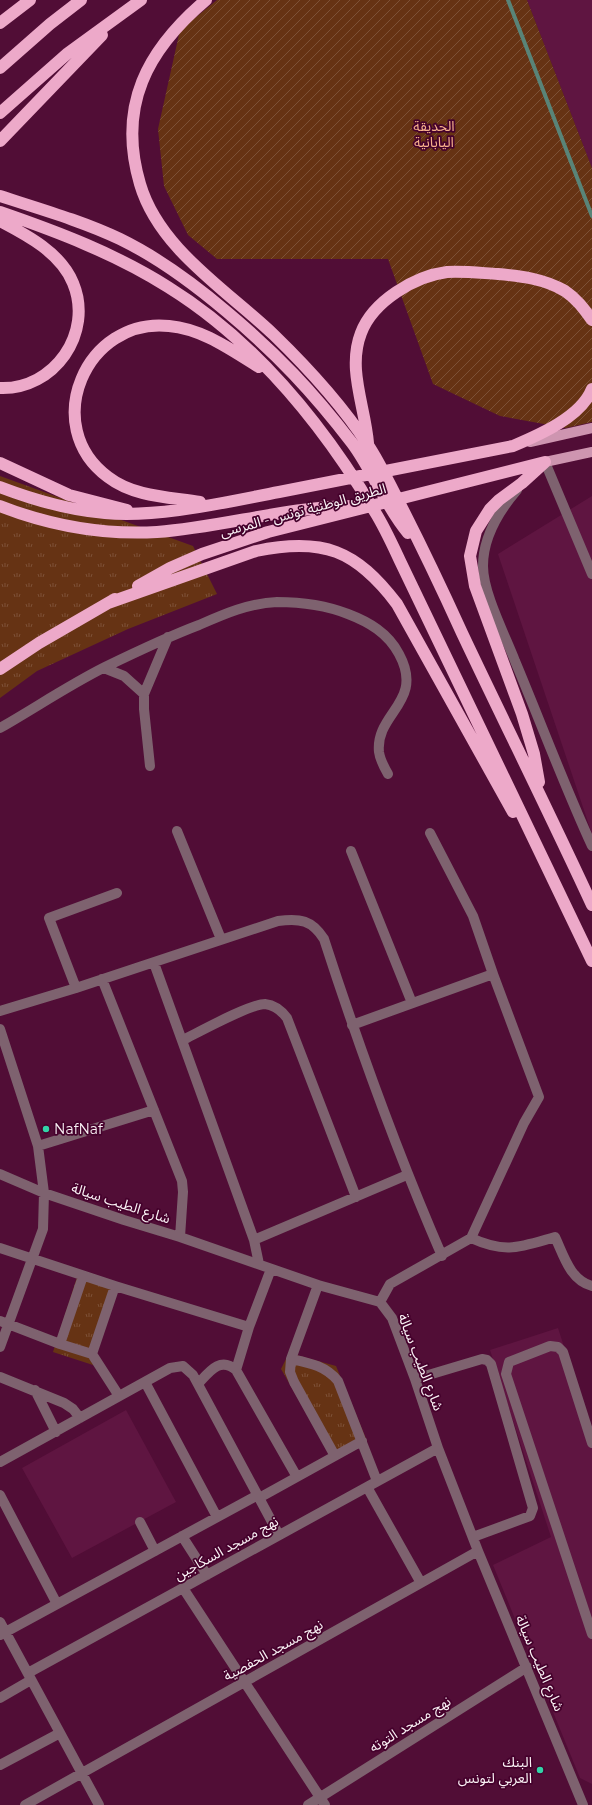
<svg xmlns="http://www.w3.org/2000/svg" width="592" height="1805" font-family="Montserrat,'Noto Sans Arabic',sans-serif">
  <defs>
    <pattern id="grass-tufts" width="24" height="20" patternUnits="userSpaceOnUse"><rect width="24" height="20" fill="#663314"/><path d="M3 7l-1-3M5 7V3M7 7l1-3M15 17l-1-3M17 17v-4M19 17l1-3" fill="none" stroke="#7d5137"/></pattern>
    <pattern id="garden-furrows" width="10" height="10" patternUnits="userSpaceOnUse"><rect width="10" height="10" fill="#663314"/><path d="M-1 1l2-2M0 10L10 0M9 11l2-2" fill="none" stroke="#7d5137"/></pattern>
  </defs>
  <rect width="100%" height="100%" fill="#510d36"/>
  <path fill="#5f1541" d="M 527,0 L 592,0 L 592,168 Z
    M 592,496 L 592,834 L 498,554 Z
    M 558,1328 L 592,1433 L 592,1784 L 580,1778 L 493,1565 L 551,1537 L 490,1350 Z
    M 126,1410 L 176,1502 L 72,1558 L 22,1468 Z"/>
  <path fill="url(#grass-tufts)" d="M 0,476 L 193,546 L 217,594 L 128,629 L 37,671 L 0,698 Z
    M 79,1271 L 119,1284 L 93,1365 L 53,1352 Z
    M 289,1353 L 336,1366 L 367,1441 L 334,1461 L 281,1369 Z"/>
  <path fill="url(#garden-furrows)" d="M 217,0 L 527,0 L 592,168 L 592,422 L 566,428 L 500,416 L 433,384 L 388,259 L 217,259 L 188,235 L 164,186 L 158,129 L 180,30 Z"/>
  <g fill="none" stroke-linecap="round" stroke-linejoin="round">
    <path stroke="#598478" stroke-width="4" d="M 508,0 L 592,216"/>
    <path stroke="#7e626f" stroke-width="10" d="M 545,462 L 592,574
      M 517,490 C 499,511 483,538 483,566 C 483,593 505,635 515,661 C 541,723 564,785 592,846
      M 104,668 L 124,676 L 144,694 L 168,637
      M 144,694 L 144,709 L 150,766
      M 0,728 C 35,708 69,685 105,667 C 136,652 167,637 199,625 C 224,614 249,603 277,602 C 302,602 325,605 348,614 C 369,622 388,633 399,654 C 425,702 375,713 379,752 C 380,760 384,767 388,774
      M 177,831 L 221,939
      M 430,833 L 473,916 L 493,974
      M 351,851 L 412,1003
      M 154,963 L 254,1240 L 259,1264
      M 102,979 L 182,1181 L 183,1192 L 180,1237
      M 76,988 L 49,918 L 117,893
      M 0,1011 L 76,988 L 278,921 C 300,918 312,920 324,939 C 359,1047 397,1152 442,1256
      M 352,1025 L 493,974 L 539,1097 L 524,1123 L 471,1238 L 390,1284 L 380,1302
      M 0,1029 L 38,1146 L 44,1193 L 43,1229 L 0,1347
      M 183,1040 C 199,1032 250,1004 265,1004 C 275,1005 281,1010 287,1018 L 356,1197
      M 38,1146 L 154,1110
      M 0,1174 L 44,1193 L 124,1220 L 180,1237 L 318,1285 L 380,1302 L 392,1318 L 415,1379 L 438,1448 L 478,1551 L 583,1805
      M 471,1238 C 506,1254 520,1247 555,1237 C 564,1256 570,1280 592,1286
      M 254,1240 L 407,1175
      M 0,1248 L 115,1286 L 249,1327
      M 318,1285 L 291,1359 L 290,1372 L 294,1382 L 335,1456
      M 0,1321 L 60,1344 L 92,1354 L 119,1396
      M 60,1344 L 83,1276
      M 92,1354 L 115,1286
      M 291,1359 C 310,1363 326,1366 338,1381 L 377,1481
      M 236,1370 L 249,1327 L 271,1269
      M 0,1377 L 64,1403 L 73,1409 L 80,1418
      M 415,1379 L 482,1359 L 487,1360 L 491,1364 L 533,1508 L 530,1516 L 473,1537
      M 145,1382 L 217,1517
      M 198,1384 C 209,1372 220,1356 236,1370 L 297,1477
      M 35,1390 L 56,1432
      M 592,1443 L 563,1352 L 558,1347 L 550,1346 L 509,1362 L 506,1374 L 592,1634
      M 0,1462 L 170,1368 L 183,1366 L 193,1375 L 279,1535
      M 367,1487 L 421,1583
      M 0,1495 L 57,1604
      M 259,1498 L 362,1441
      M 140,1522 L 155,1551
      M 182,1536 L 207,1575
      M 183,1588 L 325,1805
      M 0,1622 L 99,1805
      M 0,1635 L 258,1495
      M 28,1673 L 438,1448
      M 0,1698 L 31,1680
      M 0,1765 L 60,1733
      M 25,1805 L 478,1551
      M 308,1805 L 527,1667"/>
    <path stroke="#ce95b0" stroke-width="10" d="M 530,442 L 592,428
      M 545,462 L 592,452"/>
    <path stroke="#eda9c9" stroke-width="12" d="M 206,0 C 147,50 117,106 140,184 C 159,249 227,290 274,335 C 308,368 342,405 368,445 C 380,463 389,483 399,502 C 421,545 442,589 462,633 C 505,724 550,814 592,905
      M 0,23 L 30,0
      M 0,68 L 50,24 L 81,0
      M 0,113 L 68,53 L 141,0
      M 0,141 L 102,35
      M 0,196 C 40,209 82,221 120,239 C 159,258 194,284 227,312 C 276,353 313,392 352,443 C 373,471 385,506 408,533
      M 0,212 C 58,232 116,254 168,287 C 255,341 323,425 375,512 C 385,528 393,546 401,563 L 592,961
      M 0,221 C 27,235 61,253 73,283 C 94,333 54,390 0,388
      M 368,443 C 365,406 347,369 361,333 C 373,301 415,276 447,272 C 464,271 481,273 498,274 C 521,276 545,279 565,291 C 577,299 584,309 592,320
      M 0,463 L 69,495 L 127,510
      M 0,487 C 34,500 68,510 105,513 C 159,518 226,502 279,492 C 357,477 435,461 513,446 C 539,435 581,417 592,389
      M 200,502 C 169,497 134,497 108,477 C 39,426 86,317 169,326 C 203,329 231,350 259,367
      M 0,506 C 51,526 103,535 157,532 C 223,527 286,507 352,506
      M 138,586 L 170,568 L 202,554 L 268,532 L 545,462
      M 108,603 L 256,551 C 323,537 356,550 397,604 L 513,812
      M 0,669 L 39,643 L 115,599
      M 539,782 L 534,754 L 522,714 L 475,586 L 470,556 L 476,531 L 490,509 L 499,500 L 522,483 L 544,463"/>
  </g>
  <g fill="#33d4a8" stroke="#45012c" stroke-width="1.5">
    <circle cx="46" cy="1129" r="4"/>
    <circle cx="540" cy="1770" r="4"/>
  </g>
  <g text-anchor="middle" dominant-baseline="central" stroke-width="3.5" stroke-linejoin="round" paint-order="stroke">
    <g font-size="14" fill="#f6b18c" stroke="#45012c">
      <text x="434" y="126">الحديقة<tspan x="434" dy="16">اليابانية</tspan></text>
    </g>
    <g font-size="14" fill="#faf2f5" stroke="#45012c">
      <text transform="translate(303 510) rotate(-15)">الطريق الوطنية تونس - المرسى</text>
      <text transform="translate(121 1203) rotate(18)">شارع الطيب سيالة</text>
      <text transform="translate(421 1362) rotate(69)">شارع الطيب سيالة</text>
      <text transform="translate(226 1548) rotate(-29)">نهج مسجد السكاجين</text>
      <text transform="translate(273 1650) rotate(-29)">نهج مسجد الحفصية</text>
      <text transform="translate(540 1663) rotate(67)">شارع الطيب سيالة</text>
      <text transform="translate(410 1724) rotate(-32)">نهج مسجد التوته</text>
    </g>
    <g font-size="14" fill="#faf2f5" stroke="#45012c" text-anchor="start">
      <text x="54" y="1129">NafNaf</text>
      <text x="532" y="1762" text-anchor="end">البنك<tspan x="532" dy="16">العربي لتونس</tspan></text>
    </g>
  </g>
</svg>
